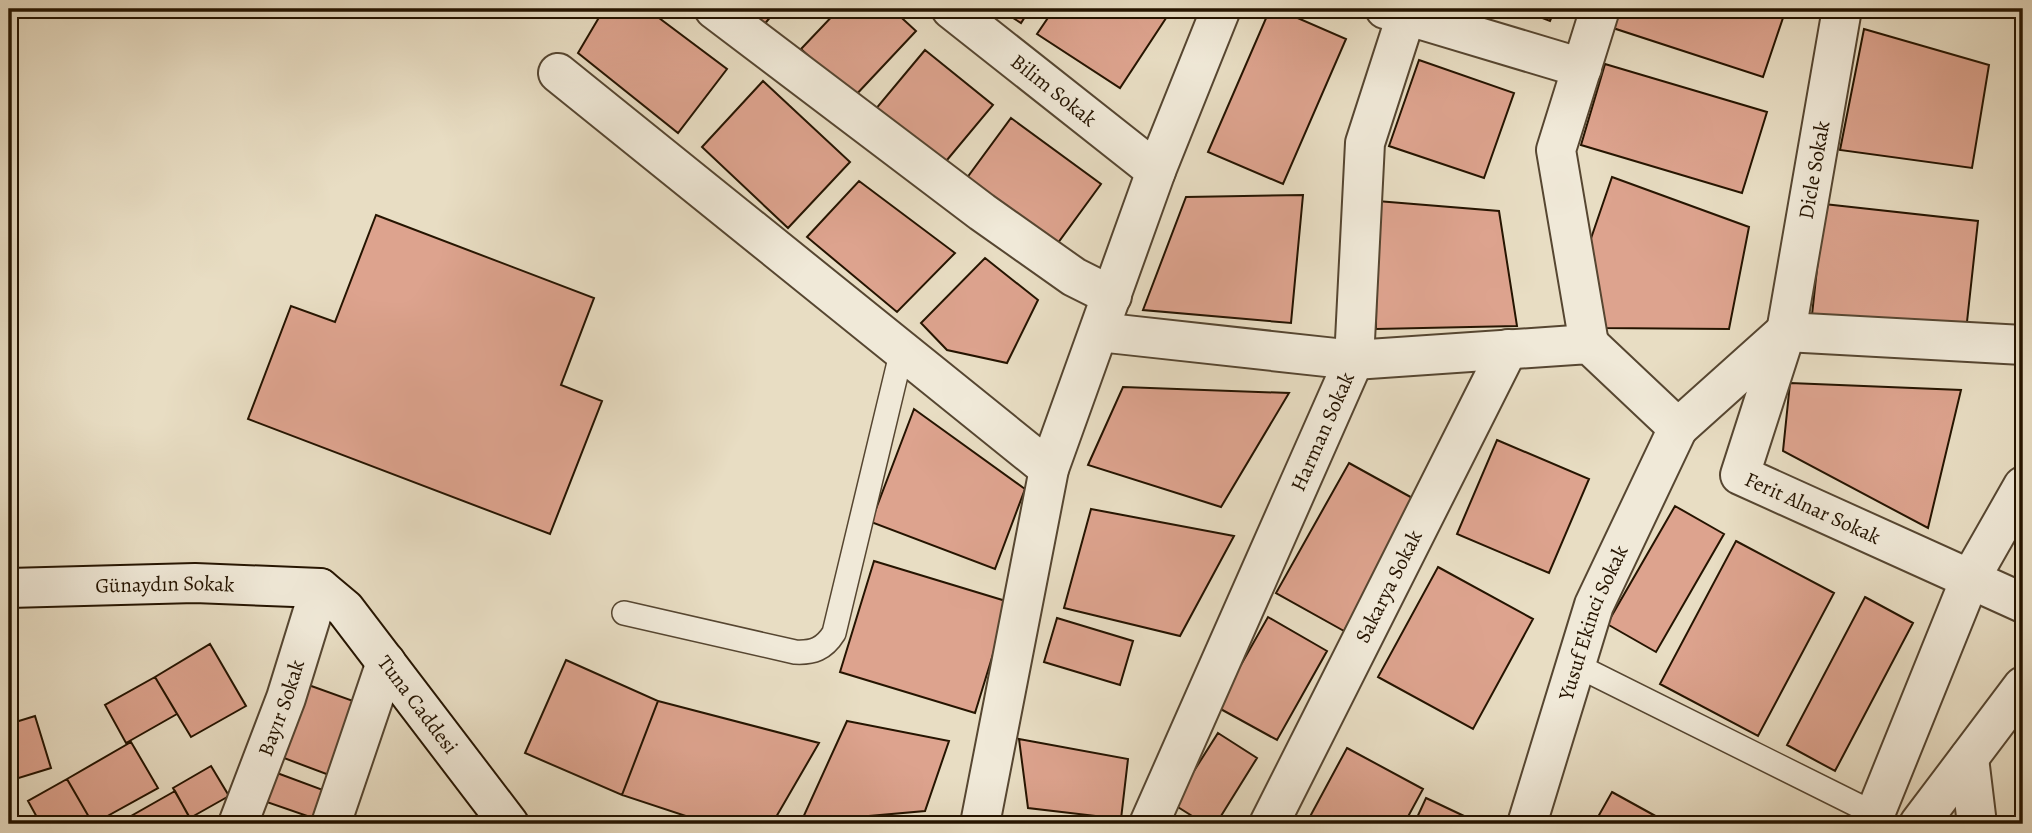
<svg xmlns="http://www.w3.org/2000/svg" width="2032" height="833" font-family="Alegreya,serif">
  <rect width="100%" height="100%" fill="#e8ddc3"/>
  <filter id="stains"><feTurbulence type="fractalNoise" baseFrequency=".00286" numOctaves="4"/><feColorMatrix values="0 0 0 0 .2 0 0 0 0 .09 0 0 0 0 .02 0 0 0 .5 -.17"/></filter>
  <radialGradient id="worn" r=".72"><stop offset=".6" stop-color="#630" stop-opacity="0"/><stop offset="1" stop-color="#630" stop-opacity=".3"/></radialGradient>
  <path fill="#dda38e" stroke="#251400" stroke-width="2" d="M 604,9 L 647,9 L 727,69 L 678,133 L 578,53 Z
    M 742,9 L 777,9 L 763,26 Z
    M 839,9 L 892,9 L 916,31 L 853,98 L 801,49 Z
    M 999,9 L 1030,9 L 1021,23 Z
    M 1054,9 L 1172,9 L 1120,88 L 1037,34 Z
    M 1270,9 L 1277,9 L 1346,39 L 1283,184 L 1208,152 Z
    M 1519,9 L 1555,9 L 1550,21 Z
    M 1620,9 L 1786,9 L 1763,77 L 1613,28 Z
    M 1864,29 L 1989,65 L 1972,168 L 1840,150 Z
    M 925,50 L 993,105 L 942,166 L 874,111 Z
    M 1419,60 L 1514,93 L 1484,178 L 1389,146 Z
    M 1605,64 L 1767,112 L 1742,193 L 1581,145 Z
    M 763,81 L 850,162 L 788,228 L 702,147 Z
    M 1011,118 L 1101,184 L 1052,251 L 961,186 Z
    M 1612,177 L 1749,227 L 1729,329 L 1600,328 L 1586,253 Z
    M 859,181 L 955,253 L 897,312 L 807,237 Z
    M 1303,195 L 1291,323 L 1143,310 L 1186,197 Z
    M 1377,201 L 1499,211 L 1517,326 L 1376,329 Z
    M 1824,204 L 1978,221 L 1966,331 L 1812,315 Z
    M 376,215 L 594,298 L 561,385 L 602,401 L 550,534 L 248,419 L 291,306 L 335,322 Z
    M 985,258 L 1038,300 L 1007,363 L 947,350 L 921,323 Z
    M 1790,383 L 1961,390 L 1928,528 L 1783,451 Z
    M 1123,387 L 1289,393 L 1221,507 L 1088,465 Z
    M 914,409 L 1025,489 L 995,569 L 871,522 Z
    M 1497,440 L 1589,479 L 1549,573 L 1457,534 Z
    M 1349,463 L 1416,500 L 1344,631 L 1276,593 Z
    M 1675,506 L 1724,534 L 1656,652 L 1607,624 Z
    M 1091,509 L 1234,536 L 1180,636 L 1064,608 Z
    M 1736,541 L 1834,593 L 1758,736 L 1660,684 Z
    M 874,561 L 1009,602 L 975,713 L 840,672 Z
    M 1438,567 L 1533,619 L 1473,729 L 1378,677 Z
    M 1865,597 L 1913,623 L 1835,771 L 1787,745 Z
    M 1268,617 L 1327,651 L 1277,740 L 1217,707 Z
    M 1057,618 L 1133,641 L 1120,685 L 1044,662 Z
    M 210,644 L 246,706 L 191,737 L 155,677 Z
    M 566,660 L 658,701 L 622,795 L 525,753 Z
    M 155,677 L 177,714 L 126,743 L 105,705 Z
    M 303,683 L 356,702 L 329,775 L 276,755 Z
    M 658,701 L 819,743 L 772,824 L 710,824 L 622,795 Z
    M 35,716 L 51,768 L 9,781 L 9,724 Z
    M 847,721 L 949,741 L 925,811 L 801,822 Z
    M 1218,733 L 1257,758 L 1216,824 L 1205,824 L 1173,804 Z
    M 1019,739 L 1128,759 L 1121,819 L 1028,808 Z
    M 131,742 L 158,788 L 93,824 L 67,779 Z
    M 1347,748 L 1423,789 L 1404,824 L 1306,824 Z
    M 211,766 L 229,796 L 190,818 L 173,788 Z
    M 269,770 L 323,790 L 313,818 L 258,799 Z
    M 67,779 L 93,824 L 41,824 L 39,821 L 28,801 Z
    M 175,791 L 193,824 L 117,824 Z
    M 1612,792 L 1670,824 L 1594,824 Z
    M 1426,798 L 1481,824 L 1414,824 Z
    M 470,817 L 476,824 L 459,824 Z"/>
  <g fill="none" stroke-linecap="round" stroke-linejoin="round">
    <g stroke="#564631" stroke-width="26">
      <path id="lane" d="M 624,613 L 795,652 C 813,653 824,649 834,633 L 902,350
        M 1576,665 L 1875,814"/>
    </g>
    <g stroke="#564631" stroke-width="42">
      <g id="street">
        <path d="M 714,9 L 982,212 L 1074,277 L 1112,296"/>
        <path id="s1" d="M 951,9 L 1156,171"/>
        <path d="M 1385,9 L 1582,68"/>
        <path id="s2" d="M 1842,9 L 1786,332 L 1740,475 L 2023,603"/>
        <path d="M 558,73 L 1049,469"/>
        <path d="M 1099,332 L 1354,360 L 1589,344 L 1678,428 L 1784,333"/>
        <path d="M 1786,332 L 2023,345"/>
        <path d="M 1589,344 L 1556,150 L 1600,9"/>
        <path d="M 1969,758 L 1977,824"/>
        <path id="s3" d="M 238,824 L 286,698 L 320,588"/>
        <path d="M 331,824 L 386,662"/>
        <path d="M 980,824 L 1049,469 L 1156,171 L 1221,9"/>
        <path id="s4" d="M 1149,824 L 1354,360 L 1365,143 L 1406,16"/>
        <path id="s5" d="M 1269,824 L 1508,349"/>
        <path id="s6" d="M 1527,824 L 1594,605 L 1678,428"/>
        <path d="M 1871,824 L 1970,579 L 2023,486"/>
        <path d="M 1919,824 L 2023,686"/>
      </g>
    </g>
    <g stroke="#251400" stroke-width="42">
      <g id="secondary">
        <path id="s7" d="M 9,588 L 195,583 L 320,588 L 345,609 L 509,824"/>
      </g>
    </g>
    <use href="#lane" stroke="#f0e9d8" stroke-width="23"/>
    <use href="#street" stroke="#f0e9d8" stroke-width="38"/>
    <use href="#secondary" stroke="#f0e9d8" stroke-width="38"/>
  </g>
  <g text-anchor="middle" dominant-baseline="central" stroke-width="6" stroke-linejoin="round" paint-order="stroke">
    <g font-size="21" fill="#251400" stroke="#f0e9d8">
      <text stroke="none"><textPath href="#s1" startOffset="131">Bilim Sokak</textPath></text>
      <text transform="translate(1814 170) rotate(-80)">Dicle Sokak</text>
      <text stroke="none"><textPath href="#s4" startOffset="429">Harman Sokak</textPath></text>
      <text stroke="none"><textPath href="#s2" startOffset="558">Ferit Alnar Sokak</textPath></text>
      <text stroke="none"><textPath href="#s7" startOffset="156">Günaydın Sokak</textPath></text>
      <text stroke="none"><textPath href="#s5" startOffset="266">Sakarya Sokak</textPath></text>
      <text stroke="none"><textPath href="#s6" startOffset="212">Yusuf Ekinci Sokak</textPath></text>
      <text stroke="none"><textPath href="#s7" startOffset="464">Tuna Caddesi</textPath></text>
      <text stroke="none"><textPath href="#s3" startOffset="124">Bayır Sokak</textPath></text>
    </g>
  </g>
  <rect width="2032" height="833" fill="none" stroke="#e8ddc3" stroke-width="35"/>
  <rect x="10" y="10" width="2011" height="812" fill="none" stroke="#251400" stroke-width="3.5"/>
  <rect x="18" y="18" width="1997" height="798" fill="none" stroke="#251400" stroke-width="2"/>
  <rect width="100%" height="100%" filter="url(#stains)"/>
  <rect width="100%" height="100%" fill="url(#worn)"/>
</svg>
